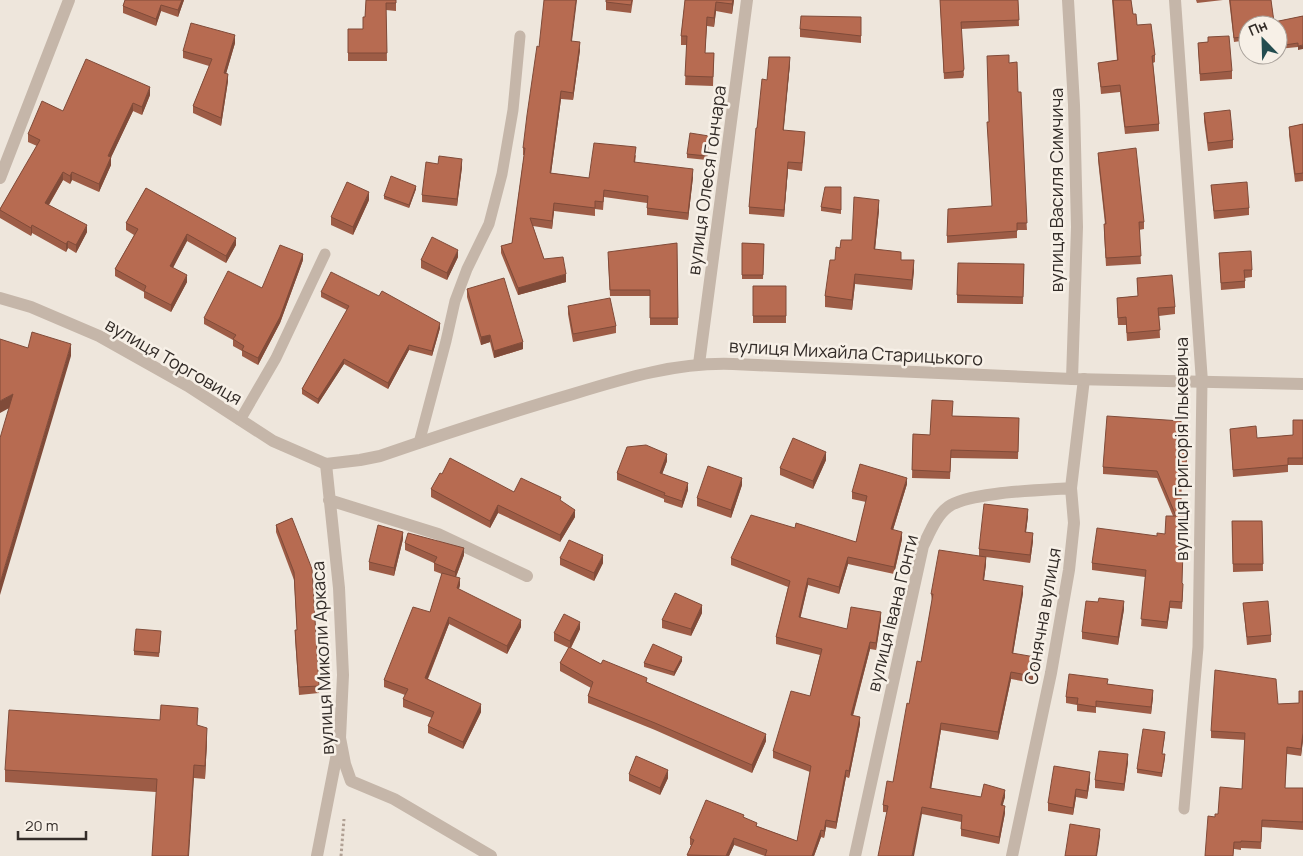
<svg xmlns="http://www.w3.org/2000/svg" width="1303" height="856" font-family="Manrope,sans-serif">
  <rect width="100%" height="100%" fill="#eee6dc"/>
  <g fill="none" stroke-linecap="round" stroke-linejoin="round">
    <path stroke="#b0a094" stroke-width="3" stroke-dasharray="2.5 2.5" stroke-linecap="butt" d="M 341,856 L 344,819"/>
    <path stroke="#c5b6a9" stroke-width="11" d="M 240,420 L 276,358 L 325,254
      M 419,443 L 446,341 L 455,301 L 467,269 L 489,224 L 502,174 L 513,110 L 520,36
      M 1184,809 L 1198,647 L 1202,382"/>
    <path stroke="#c5b6a9" stroke-width="12" d="M 317,856 L 340,738"/>
    <path stroke="#c5b6a9" stroke-width="12" d="M 1068,0 L 1074,105 L 1077,227 L 1072,379
      M 1175,0 L 1202,382
      M 699,364 L 747,0
      M 326,464 L 339,588 L 343,675 L 340,738 L 345,764 L 351,781 L 394,799 L 491,856
      M 329,500 L 438,534 L 527,576
      M 855,856 L 923,546 C 930,532 936,516 948,507 C 967,492 1044,490 1071,488
      M 1012,856 L 1051,673 L 1069,570 L 1074,523 L 1071,488 L 1084,379"/>
    <path stroke="#c5b6a9" stroke-width="12" d="M 0,178 L 69,0
      M 0,298 L 31,307 L 99,336 L 188,386 L 273,441 L 326,464 L 360,460 L 380,456 C 444,434 508,413 573,394 C 625,378 678,362 733,364 L 1072,379 L 1303,384"/>
  </g>
  <path fill="#9d5c46" d="M 125,0 L 184,0 L 178,17 L 161,11 L 156,26 L 123,13 L 123,6 Z
    M 366,0 L 396,0 L 396,11 L 386,10 L 387,61 L 348,61 L 348,29 L 363,29 L 365,17 Z
    M 606,0 L 633,0 L 631,13 L 606,10 Z
    M 685,0 L 734,0 L 732,14 L 716,11 L 714,27 L 707,26 L 705,53 L 714,53 L 713,86 L 685,85 L 687,45 L 681,45 L 681,36 Z
    M 940,0 L 1018,0 L 1019,26 L 961,29 L 964,75 L 963,78 L 944,79 Z
    M 1112,0 L 1131,0 L 1133,14 L 1137,25 L 1155,55 L 1155,62 L 1153,63 L 1159,124 L 1159,131 L 1125,134 L 1120,92 L 1101,94 L 1098,63 L 1117,60 Z
    M 1196,0 L 1223,0 L 1197,3 Z
    M 1229,0 L 1271,0 L 1274,22 L 1303,16 L 1298,50 L 1298,47 L 1278,49 L 1278,25 L 1248,25 L 1248,40 L 1234,42 Z
    M 861,17 L 861,43 L 800,37 L 800,29 Z
    M 572,42 L 580,50 L 573,100 L 561,99 L 551,173 L 589,178 L 636,155 L 635,163 L 693,177 L 688,220 L 647,215 L 647,203 L 604,197 L 603,210 L 595,209 L 595,216 L 554,211 L 552,229 L 533,226 L 544,259 L 566,282 L 518,295 L 501,253 L 501,246 L 512,243 L 524,155 L 523,155 L 523,148 Z
    M 1208,42 L 1232,71 L 1232,79 L 1200,81 L 1198,43 Z
    M 235,43 L 226,73 L 228,81 L 221,126 L 193,113 L 193,106 L 209,66 L 183,58 L 183,51 Z
    M 1009,63 L 1018,92 L 1027,230 L 1017,230 L 1017,238 L 947,243 L 947,236 L 992,206 L 989,122 Z
    M 790,64 L 783,131 L 805,140 L 802,171 L 788,169 L 784,217 L 749,214 L 749,207 L 757,128 L 767,80 Z
    M 150,95 L 142,115 L 133,111 L 111,157 L 111,165 L 99,192 L 72,180 L 70,184 L 63,180 L 49,205 L 87,232 L 76,253 L 68,248 L 66,252 L 32,233 L 31,236 L 0,218 L 0,209 L 37,146 L 28,142 L 28,134 L 63,111 Z
    M 1204,113 L 1233,140 L 1233,148 L 1208,151 L 1204,121 Z
    M 1303,124 L 1303,181 L 1295,182 L 1289,135 L 1289,127 Z
    M 709,140 L 707,160 L 687,158 L 687,154 Z
    M 1098,153 L 1144,222 L 1144,229 L 1139,230 L 1141,264 L 1106,266 L 1104,232 L 1104,224 L 1105,224 L 1098,160 Z
    M 462,167 L 457,206 L 422,202 L 422,195 Z
    M 1211,185 L 1249,208 L 1249,215 L 1214,219 Z
    M 841,187 L 841,214 L 821,211 L 821,207 Z
    M 146,188 L 236,245 L 226,263 L 187,241 L 173,268 L 187,282 L 171,312 L 144,298 L 144,292 L 115,276 L 115,269 L 134,235 L 126,230 L 126,223 Z
    M 416,189 L 409,208 L 384,199 L 384,196 Z
    M 369,200 L 353,235 L 331,225 L 331,217 Z
    M 879,210 L 875,249 L 901,260 L 914,270 L 912,290 L 855,284 L 852,310 L 825,307 L 825,296 L 835,260 L 840,248 L 852,240 Z
    M 677,243 L 678,325 L 650,325 L 650,296 L 610,296 L 608,258 Z
    M 742,243 L 764,244 L 763,279 L 742,279 Z
    M 1219,253 L 1252,270 L 1252,277 L 1245,278 L 1245,288 L 1221,290 Z
    M 458,257 L 447,280 L 421,268 L 421,260 Z
    M 303,260 L 280,323 L 258,365 L 242,356 L 242,351 L 233,346 L 233,340 L 204,324 L 204,318 L 262,288 Z
    M 1024,264 L 1023,304 L 957,303 L 957,295 Z
    M 1137,278 L 1175,307 L 1175,314 L 1159,316 L 1160,338 L 1127,341 L 1126,325 L 1118,325 L 1117,298 L 1138,296 Z
    M 753,286 L 786,286 L 786,323 L 753,323 Z
    M 467,289 L 523,349 L 494,358 L 490,342 L 481,345 L 467,297 Z
    M 321,292 L 440,328 L 432,356 L 409,350 L 388,389 L 344,364 L 318,404 L 302,394 L 302,389 L 347,310 L 321,297 Z
    M 568,306 L 616,326 L 616,333 L 573,342 L 568,314 Z
    M 952,416 L 1019,418 L 1018,459 L 951,458 L 950,479 L 912,478 L 913,434 L 930,435 Z
    M 1303,420 L 1303,465 L 1288,465 L 1288,472 L 1233,477 L 1230,429 L 1257,438 L 1293,435 Z
    M 1182,446 L 1187,446 L 1186,472 L 1181,472 L 1182,584 L 1183,591 L 1182,609 L 1170,608 L 1167,629 L 1141,626 L 1145,577 L 1092,570 L 1092,563 L 1157,536 L 1165,534 L 1173,516 L 1157,478 L 1103,474 L 1103,467 Z
    M 826,460 L 813,489 L 780,475 L 780,468 Z
    M 667,461 L 662,474 L 688,490 L 682,508 L 664,502 L 664,499 L 617,480 L 617,473 Z
    M 442,474 L 514,492 L 561,501 L 575,517 L 560,542 L 498,513 L 490,528 L 431,497 L 431,489 Z
    M 907,484 L 893,530 L 902,539 L 894,574 L 848,564 L 839,594 L 808,585 L 800,618 L 847,629 L 881,619 L 876,650 L 870,649 L 853,716 L 860,724 L 849,778 L 846,777 L 836,829 L 826,827 L 824,838 L 821,837 L 814,856 L 765,856 L 734,845 L 729,856 L 687,856 L 691,845 L 690,845 L 690,838 L 744,818 L 757,826 L 797,841 L 810,772 L 773,758 L 773,751 L 810,696 L 820,655 L 776,644 L 776,637 L 788,587 L 731,565 L 731,558 L 795,528 L 856,542 L 866,502 L 852,499 L 852,492 Z
    M 742,485 L 731,518 L 697,506 L 697,498 Z
    M 1028,516 L 1026,532 L 1033,541 L 1030,563 L 986,557 L 986,564 L 984,580 L 1023,593 L 1013,653 L 1035,664 L 1032,683 L 1011,679 L 998,740 L 941,730 L 931,789 L 981,797 L 1005,797 L 1002,805 L 1005,813 L 999,844 L 961,836 L 961,822 L 922,814 L 883,812 L 883,805 L 893,782 L 921,662 L 932,601 L 931,594 L 979,556 L 979,549 Z
    M 292,518 L 319,686 L 319,693 L 299,695 L 295,638 L 295,630 L 297,630 L 294,580 L 276,532 L 276,525 Z
    M 1232,521 L 1262,521 L 1263,571 L 1233,572 Z
    M 403,539 L 394,576 L 369,570 L 369,562 Z
    M 405,543 L 464,555 L 456,577 L 460,585 L 459,589 L 521,627 L 507,654 L 449,624 L 428,679 L 481,712 L 463,749 L 428,733 L 428,726 L 432,718 L 403,707 L 403,699 L 405,695 L 384,687 L 384,680 L 430,612 L 442,574 L 434,571 L 434,563 L 405,550 Z
    M 560,558 L 603,563 L 594,581 L 560,565 Z
    M 1243,603 L 1271,635 L 1271,642 L 1247,645 Z
    M 1124,609 L 1118,645 L 1082,639 L 1082,632 Z
    M 702,613 L 691,636 L 662,628 L 662,620 Z
    M 580,629 L 571,648 L 601,664 L 647,682 L 766,741 L 752,773 L 655,730 L 588,703 L 588,696 L 591,688 L 560,671 L 560,663 L 569,648 L 554,641 L 554,633 Z
    M 161,635 L 159,657 L 134,655 L 134,651 Z
    M 682,661 L 674,676 L 644,667 L 644,663 Z
    M 1108,684 L 1153,697 L 1151,714 L 1096,707 L 1096,713 L 1077,711 L 1077,705 L 1066,703 L 1066,697 Z
    M 1303,691 L 1303,740 L 1301,756 L 1287,754 L 1285,788 L 1303,788 L 1303,830 L 1262,827 L 1261,849 L 1241,848 L 1241,850 L 1234,849 L 1233,856 L 1205,856 L 1215,817 L 1242,789 L 1245,740 L 1211,738 L 1211,731 L 1278,704 L 1299,703 Z
    M 197,725 L 207,741 L 205,779 L 194,778 L 156,792 L 5,782 L 5,770 Z
    M 1165,736 L 1162,754 L 1165,758 L 1162,777 L 1137,773 L 1137,769 Z
    M 1128,762 L 1124,791 L 1095,788 L 1095,780 Z
    M 629,774 L 668,778 L 660,795 L 629,781 Z
    M 1090,780 L 1087,799 L 1076,797 L 1073,815 L 1048,811 L 1048,803 Z"/>
  <path fill="#804b39" d="M 182,0 L 184,0 L 178,17 L 178,10 Z
    M 576,0 L 577,0 L 571,49 L 571,41 Z
    M 733,0 L 734,0 L 732,14 L 732,4 Z
    M 716,2 L 716,11 L 714,27 L 714,18 Z
    M 161,5 L 161,11 L 156,26 L 156,19 Z
    M 235,35 L 235,43 L 224,81 L 224,73 Z
    M 580,42 L 580,50 L 573,100 L 573,93 Z
    M 1303,45 L 1303,49 L 1298,50 L 1298,46 Z
    M 790,57 L 790,64 L 783,138 L 783,130 Z
    M 228,74 L 228,81 L 221,126 L 221,118 Z
    M 150,87 L 150,95 L 142,115 L 142,107 Z
    M 561,91 L 561,99 L 550,181 L 550,173 Z
    M 133,103 L 133,111 L 108,164 L 108,156 Z
    M 111,157 L 111,165 L 99,192 L 99,184 Z
    M 462,159 L 462,167 L 457,206 L 457,199 Z
    M 788,162 L 788,169 L 784,217 L 784,210 Z
    M 693,169 L 693,177 L 688,220 L 688,213 Z
    M 63,172 L 63,180 L 45,211 L 45,203 Z
    M 72,172 L 72,180 L 70,184 L 70,176 Z
    M 416,186 L 416,189 L 409,208 L 409,205 Z
    M 369,192 L 369,200 L 353,235 L 353,227 Z
    M 879,200 L 879,210 L 874,260 L 874,249 Z
    M 554,203 L 554,211 L 552,229 L 552,221 Z
    M 32,225 L 32,233 L 31,236 L 31,228 Z
    M 87,225 L 87,232 L 76,253 L 76,245 Z
    M 187,234 L 187,241 L 170,273 L 170,266 Z
    M 236,238 L 236,245 L 226,263 L 226,256 Z
    M 68,241 L 68,248 L 66,252 L 66,244 Z
    M 458,250 L 458,257 L 447,280 L 447,273 Z
    M 303,254 L 303,260 L 280,323 L 258,365 L 258,358 Z
    M 914,260 L 914,270 L 912,290 L 912,280 Z
    M 566,274 L 566,282 L 518,295 L 518,288 Z
    M 855,274 L 855,284 L 852,310 L 852,300 Z
    M 187,275 L 187,282 L 171,312 L 171,305 Z
    M 440,323 L 440,328 L 432,356 L 432,351 Z
    M 490,335 L 490,342 L 481,345 L 481,337 Z
    M 523,342 L 523,349 L 494,358 L 494,351 Z
    M 71,344 L 71,356 L 0,595 L 0,583 Z
    M 409,345 L 409,350 L 388,389 L 388,383 Z
    M 344,359 L 344,364 L 318,404 L 318,399 Z
    M 13,394 L 13,406 L 0,413 L 0,401 Z
    M 826,452 L 826,460 L 813,489 L 813,481 Z
    M 667,454 L 667,461 L 660,480 L 660,473 Z
    M 742,478 L 742,485 L 731,518 L 731,510 Z
    M 907,478 L 907,484 L 891,536 L 891,529 Z
    M 688,483 L 688,490 L 682,508 L 682,501 Z
    M 498,505 L 498,513 L 490,528 L 490,521 Z
    M 1028,509 L 1028,516 L 1025,539 L 1025,532 Z
    M 575,510 L 575,517 L 560,542 L 560,535 Z
    M 403,532 L 403,539 L 394,576 L 394,568 Z
    M 902,532 L 902,539 L 894,574 L 894,567 Z
    M 1033,533 L 1033,541 L 1030,563 L 1030,555 Z
    M 464,548 L 464,555 L 455,579 L 455,572 Z
    M 603,555 L 603,563 L 594,581 L 594,573 Z
    M 848,557 L 848,564 L 839,594 L 839,587 Z
    M 986,557 L 986,564 L 983,587 L 983,580 Z
    M 460,578 L 460,585 L 457,595 L 457,588 Z
    M 808,578 L 808,585 L 799,624 L 799,617 Z
    M 1023,586 L 1023,593 L 1012,660 L 1012,653 Z
    M 1124,601 L 1124,609 L 1118,645 L 1118,637 Z
    M 1170,601 L 1170,608 L 1167,629 L 1167,622 Z
    M 702,605 L 702,613 L 691,636 L 691,629 Z
    M 881,612 L 881,619 L 876,650 L 876,643 Z
    M 449,617 L 449,624 L 425,685 L 425,678 Z
    M 521,620 L 521,627 L 507,654 L 507,646 Z
    M 580,622 L 580,629 L 570,649 L 570,641 Z
    M 870,642 L 870,649 L 851,722 L 851,715 Z
    M 682,657 L 682,661 L 674,676 L 674,672 Z
    M 1035,657 L 1035,664 L 1032,683 L 1032,676 Z
    M 1011,672 L 1011,679 L 998,740 L 998,732 Z
    M 1153,690 L 1153,697 L 1151,714 L 1151,707 Z
    M 481,704 L 481,712 L 463,749 L 463,742 Z
    M 860,717 L 860,724 L 849,778 L 849,771 Z
    M 941,723 L 941,730 L 930,795 L 930,788 Z
    M 207,728 L 207,741 L 205,779 L 205,766 Z
    M 1303,733 L 1303,740 L 1301,756 L 1301,749 Z
    M 766,734 L 766,741 L 752,773 L 752,765 Z
    M 1128,754 L 1128,762 L 1124,791 L 1124,784 Z
    M 194,765 L 194,778 L 189,856 L 188,856 Z
    M 668,770 L 668,778 L 660,795 L 660,788 Z
    M 846,770 L 846,777 L 836,829 L 836,822 Z
    M 1090,772 L 1090,780 L 1087,799 L 1087,791 Z
    M 1076,789 L 1076,797 L 1073,815 L 1073,808 Z
    M 1005,790 L 1005,797 L 1001,812 L 1001,805 Z
    M 1005,806 L 1005,813 L 999,844 L 999,837 Z
    M 922,807 L 922,814 L 914,856 L 912,856 Z
    M 826,820 L 826,827 L 824,838 L 824,831 Z
    M 1100,829 L 1100,836 L 1097,856 L 1096,856 Z
    M 821,830 L 821,837 L 814,856 L 812,856 Z
    M 734,838 L 734,845 L 729,856 L 726,856 Z"/>
  <path fill="#b76b51" stroke="#804b39" d="M 125,0 L 182,0 L 178,10 L 161,5 L 156,19 L 123,6 Z
    M 366,0 L 396,0 L 396,3 L 386,3 L 387,53 L 348,53 L 348,29 L 363,29 L 363,17 L 365,17 Z
    M 544,0 L 576,0 L 571,41 L 580,42 L 573,93 L 561,91 L 550,173 L 589,178 L 594,143 L 636,147 L 634,162 L 693,169 L 688,213 L 647,208 L 648,196 L 604,190 L 603,202 L 595,201 L 595,208 L 554,203 L 552,221 L 530,218 L 544,259 L 563,257 L 566,274 L 518,288 L 501,246 L 512,243 L 525,148 L 523,148 L 527,115 L 537,46 L 539,47 Z
    M 606,0 L 632,0 L 631,5 L 606,2 Z
    M 685,0 L 733,0 L 732,4 L 716,2 L 714,18 L 707,17 L 705,53 L 714,53 L 713,77 L 685,76 L 687,36 L 681,36 Z
    M 940,0 L 1018,0 L 1019,20 L 961,22 L 964,69 L 963,71 L 944,73 Z
    M 1113,0 L 1131,0 L 1133,14 L 1136,14 L 1137,25 L 1151,24 L 1155,55 L 1152,56 L 1159,124 L 1125,127 L 1120,85 L 1101,87 L 1098,63 L 1118,60 Z
    M 1230,0 L 1271,0 L 1274,22 L 1303,16 L 1303,45 L 1298,46 L 1298,43 L 1278,46 L 1278,25 L 1248,25 L 1248,36 L 1234,38 Z
    M 801,16 L 861,17 L 861,36 L 800,29 Z
    M 191,23 L 235,35 L 224,73 L 228,74 L 221,118 L 193,106 L 212,59 L 183,51 Z
    M 1229,36 L 1232,71 L 1200,74 L 1198,43 L 1208,42 L 1208,37 Z
    M 1009,55 L 1009,63 L 1017,62 L 1018,92 L 1021,92 L 1027,223 L 1017,223 L 1017,231 L 947,236 L 948,209 L 992,206 L 987,122 L 989,122 L 987,56 Z
    M 769,57 L 790,57 L 783,130 L 805,132 L 802,163 L 788,162 L 784,210 L 749,207 L 756,128 L 757,128 L 762,79 L 767,80 Z
    M 86,59 L 150,87 L 142,107 L 133,103 L 108,156 L 111,157 L 99,184 L 72,172 L 70,176 L 63,172 L 45,203 L 87,225 L 76,245 L 68,241 L 66,244 L 32,225 L 31,228 L 0,210 L 0,209 L 40,140 L 28,134 L 42,101 L 63,111 Z
    M 1230,110 L 1233,140 L 1208,143 L 1204,113 Z
    M 1303,124 L 1303,173 L 1295,174 L 1289,127 Z
    M 690,133 L 709,136 L 707,156 L 687,154 Z
    M 1136,148 L 1144,222 L 1139,222 L 1141,256 L 1106,258 L 1104,224 L 1106,224 L 1098,153 Z
    M 439,156 L 462,159 L 457,199 L 422,195 L 426,162 L 438,164 Z
    M 391,176 L 416,186 L 409,205 L 384,196 Z
    M 347,182 L 369,192 L 353,227 L 331,217 Z
    M 1247,182 L 1249,208 L 1214,211 L 1211,185 Z
    M 825,187 L 841,187 L 841,210 L 821,207 Z
    M 146,188 L 236,238 L 226,256 L 187,234 L 170,266 L 187,275 L 171,305 L 144,291 L 146,286 L 115,269 L 138,229 L 126,223 Z
    M 854,197 L 879,200 L 874,249 L 901,252 L 901,260 L 914,260 L 912,280 L 855,274 L 852,300 L 825,296 L 830,260 L 835,260 L 836,247 L 840,248 L 841,240 L 852,240 Z
    M 432,237 L 458,250 L 447,273 L 421,260 Z
    M 677,243 L 678,318 L 650,318 L 650,290 L 610,290 L 608,252 Z
    M 742,243 L 764,244 L 763,275 L 742,275 Z
    M 280,245 L 303,254 L 280,317 L 258,358 L 242,350 L 244,346 L 233,339 L 236,335 L 204,318 L 228,271 L 262,288 Z
    M 1251,251 L 1252,270 L 1244,270 L 1245,281 L 1221,283 L 1219,253 Z
    M 958,263 L 1024,264 L 1023,297 L 957,295 Z
    M 331,272 L 379,296 L 382,291 L 440,323 L 432,351 L 409,345 L 388,383 L 344,359 L 318,399 L 302,389 L 349,306 L 321,292 Z
    M 1172,275 L 1175,307 L 1158,308 L 1160,330 L 1127,333 L 1126,317 L 1118,318 L 1117,298 L 1138,296 L 1137,278 Z
    M 504,278 L 523,342 L 494,351 L 490,335 L 481,337 L 467,289 Z
    M 753,286 L 786,286 L 786,316 L 753,316 Z
    M 610,298 L 616,326 L 573,334 L 568,306 Z
    M 32,332 L 71,344 L 0,583 L 0,438 L 13,394 L 0,401 L 0,339 L 28,348 Z
    M 932,400 L 953,401 L 952,416 L 1019,418 L 1018,452 L 951,450 L 950,472 L 912,470 L 913,434 L 930,435 Z
    M 1107,416 L 1181,421 L 1182,446 L 1187,446 L 1186,465 L 1181,465 L 1181,516 L 1184,516 L 1182,583 L 1183,584 L 1182,602 L 1170,601 L 1167,622 L 1141,619 L 1146,570 L 1092,563 L 1097,528 L 1157,536 L 1157,533 L 1165,534 L 1166,516 L 1176,516 L 1157,471 L 1103,467 Z
    M 1293,420 L 1303,420 L 1303,458 L 1288,458 L 1288,465 L 1233,470 L 1230,429 L 1256,426 L 1257,438 L 1293,435 Z
    M 793,438 L 826,452 L 813,481 L 780,468 Z
    M 646,445 L 667,454 L 660,473 L 688,483 L 682,501 L 664,495 L 665,493 L 617,473 L 627,447 Z
    M 450,458 L 514,492 L 521,478 L 561,497 L 560,500 L 575,510 L 560,535 L 498,505 L 490,521 L 431,489 L 440,473 L 442,474 Z
    M 860,464 L 907,478 L 891,529 L 902,532 L 894,567 L 848,557 L 839,587 L 808,578 L 799,617 L 847,629 L 851,607 L 881,612 L 876,643 L 870,642 L 851,715 L 860,717 L 849,771 L 846,770 L 836,822 L 826,820 L 824,831 L 821,830 L 812,856 L 765,856 L 767,850 L 734,838 L 726,856 L 687,855 L 694,840 L 690,838 L 706,800 L 744,815 L 743,817 L 757,823 L 756,826 L 797,841 L 811,766 L 773,751 L 791,691 L 810,696 L 822,649 L 776,637 L 790,581 L 731,558 L 751,515 L 795,528 L 796,523 L 856,542 L 867,496 L 852,492 Z
    M 708,466 L 742,478 L 731,510 L 697,498 Z
    M 984,504 L 1028,509 L 1025,532 L 1033,533 L 1030,555 L 979,549 Z
    M 292,518 L 312,569 L 319,686 L 299,687 L 295,630 L 297,630 L 294,572 L 276,525 Z
    M 1232,521 L 1262,521 L 1263,564 L 1233,564 Z
    M 378,525 L 403,532 L 394,568 L 369,562 Z
    M 408,533 L 464,548 L 455,572 L 434,563 L 437,557 L 405,543 Z
    M 569,540 L 603,555 L 594,573 L 560,558 Z
    M 939,550 L 986,557 L 983,580 L 1023,586 L 1012,653 L 1035,657 L 1032,676 L 1011,672 L 998,732 L 941,723 L 930,788 L 981,797 L 984,784 L 1005,790 L 1001,805 L 1005,806 L 999,837 L 961,829 L 962,815 L 922,807 L 912,856 L 878,856 L 888,806 L 883,805 L 887,781 L 893,782 L 907,703 L 909,704 L 917,661 L 921,662 L 933,594 L 931,594 Z
    M 442,573 L 460,578 L 457,588 L 521,620 L 507,646 L 449,617 L 425,678 L 481,704 L 463,742 L 428,726 L 434,712 L 403,699 L 408,689 L 384,680 L 413,607 L 430,612 Z
    M 675,593 L 702,605 L 691,629 L 662,620 Z
    M 1099,598 L 1124,601 L 1118,637 L 1082,632 L 1086,601 L 1098,602 Z
    M 1268,601 L 1271,635 L 1247,637 L 1243,603 Z
    M 564,614 L 580,622 L 570,641 L 554,633 Z
    M 136,629 L 161,631 L 159,653 L 134,651 Z
    M 653,644 L 682,657 L 674,672 L 644,663 Z
    M 569,647 L 601,664 L 603,660 L 647,678 L 646,682 L 766,734 L 752,765 L 655,723 L 588,696 L 593,682 L 560,663 Z
    M 1215,670 L 1276,679 L 1278,704 L 1299,703 L 1299,691 L 1303,691 L 1303,733 L 1301,749 L 1287,747 L 1285,788 L 1303,788 L 1303,822 L 1262,820 L 1261,842 L 1241,841 L 1241,842 L 1234,842 L 1233,856 L 1205,856 L 1208,816 L 1215,817 L 1215,814 L 1218,814 L 1220,787 L 1242,789 L 1245,733 L 1211,731 Z
    M 1069,674 L 1108,679 L 1107,684 L 1153,690 L 1151,707 L 1096,701 L 1096,707 L 1077,704 L 1078,698 L 1066,697 Z
    M 161,705 L 198,708 L 197,725 L 207,728 L 205,766 L 194,765 L 188,856 L 152,856 L 157,779 L 5,770 L 9,710 L 160,720 Z
    M 1143,729 L 1165,732 L 1162,754 L 1165,754 L 1162,773 L 1137,769 Z
    M 1099,751 L 1128,754 L 1124,784 L 1095,780 Z
    M 636,756 L 668,770 L 660,788 L 629,774 Z
    M 1054,766 L 1090,772 L 1087,791 L 1076,789 L 1073,808 L 1048,803 Z
    M 1070,824 L 1100,829 L 1096,856 L 1065,856 Z"/>
  <g text-anchor="middle" dominant-baseline="central" stroke-width="5" stroke-linejoin="round" paint-order="stroke">
    <g font-size="18" fill="#332c28" stroke="#f7f0e7">
      <text transform="translate(706 180) rotate(-82)">вулиця Олеся Гончара</text>
      <text transform="translate(1056 190) rotate(-90)">вулиця Василя Симчича</text>
      <text transform="translate(856 352) rotate(3)">вулиця Михайла Старицького</text>
      <text transform="translate(174 361) rotate(30)">вулиця Торговиця</text>
      <text transform="translate(1181 449) rotate(-90)">вулиця Григорія Ількевича</text>
      <text transform="translate(892 613) rotate(-76)">вулиця Івана Гонти</text>
      <text transform="translate(1042 616) rotate(-80)">Сонячна вулиця</text>
      <text transform="translate(322 658) rotate(-93)">вулиця Миколи Аркаса</text>
    </g>
  </g>
  <g transform="translate(1263 40) rotate(337)"><circle r="24" fill="#f7f0e7" stroke="#a9a29b"/>
  <path d="M0-4L9 19L0 12L-9 19Z" fill="#234c4f"/>
  <text y="-8" font-size="14" font-weight="bold" text-anchor="middle" fill="#332c28">Пн</text>
  </g>
  <path d="M18 831v8h68v-8" fill="none" stroke="#332c28" stroke-width="2.5"/>
  <text x="25" y="831" font-size="15" fill="#332c28" stroke="#f7f0e7" stroke-width="4" paint-order="stroke">20 m</text>
</svg>
